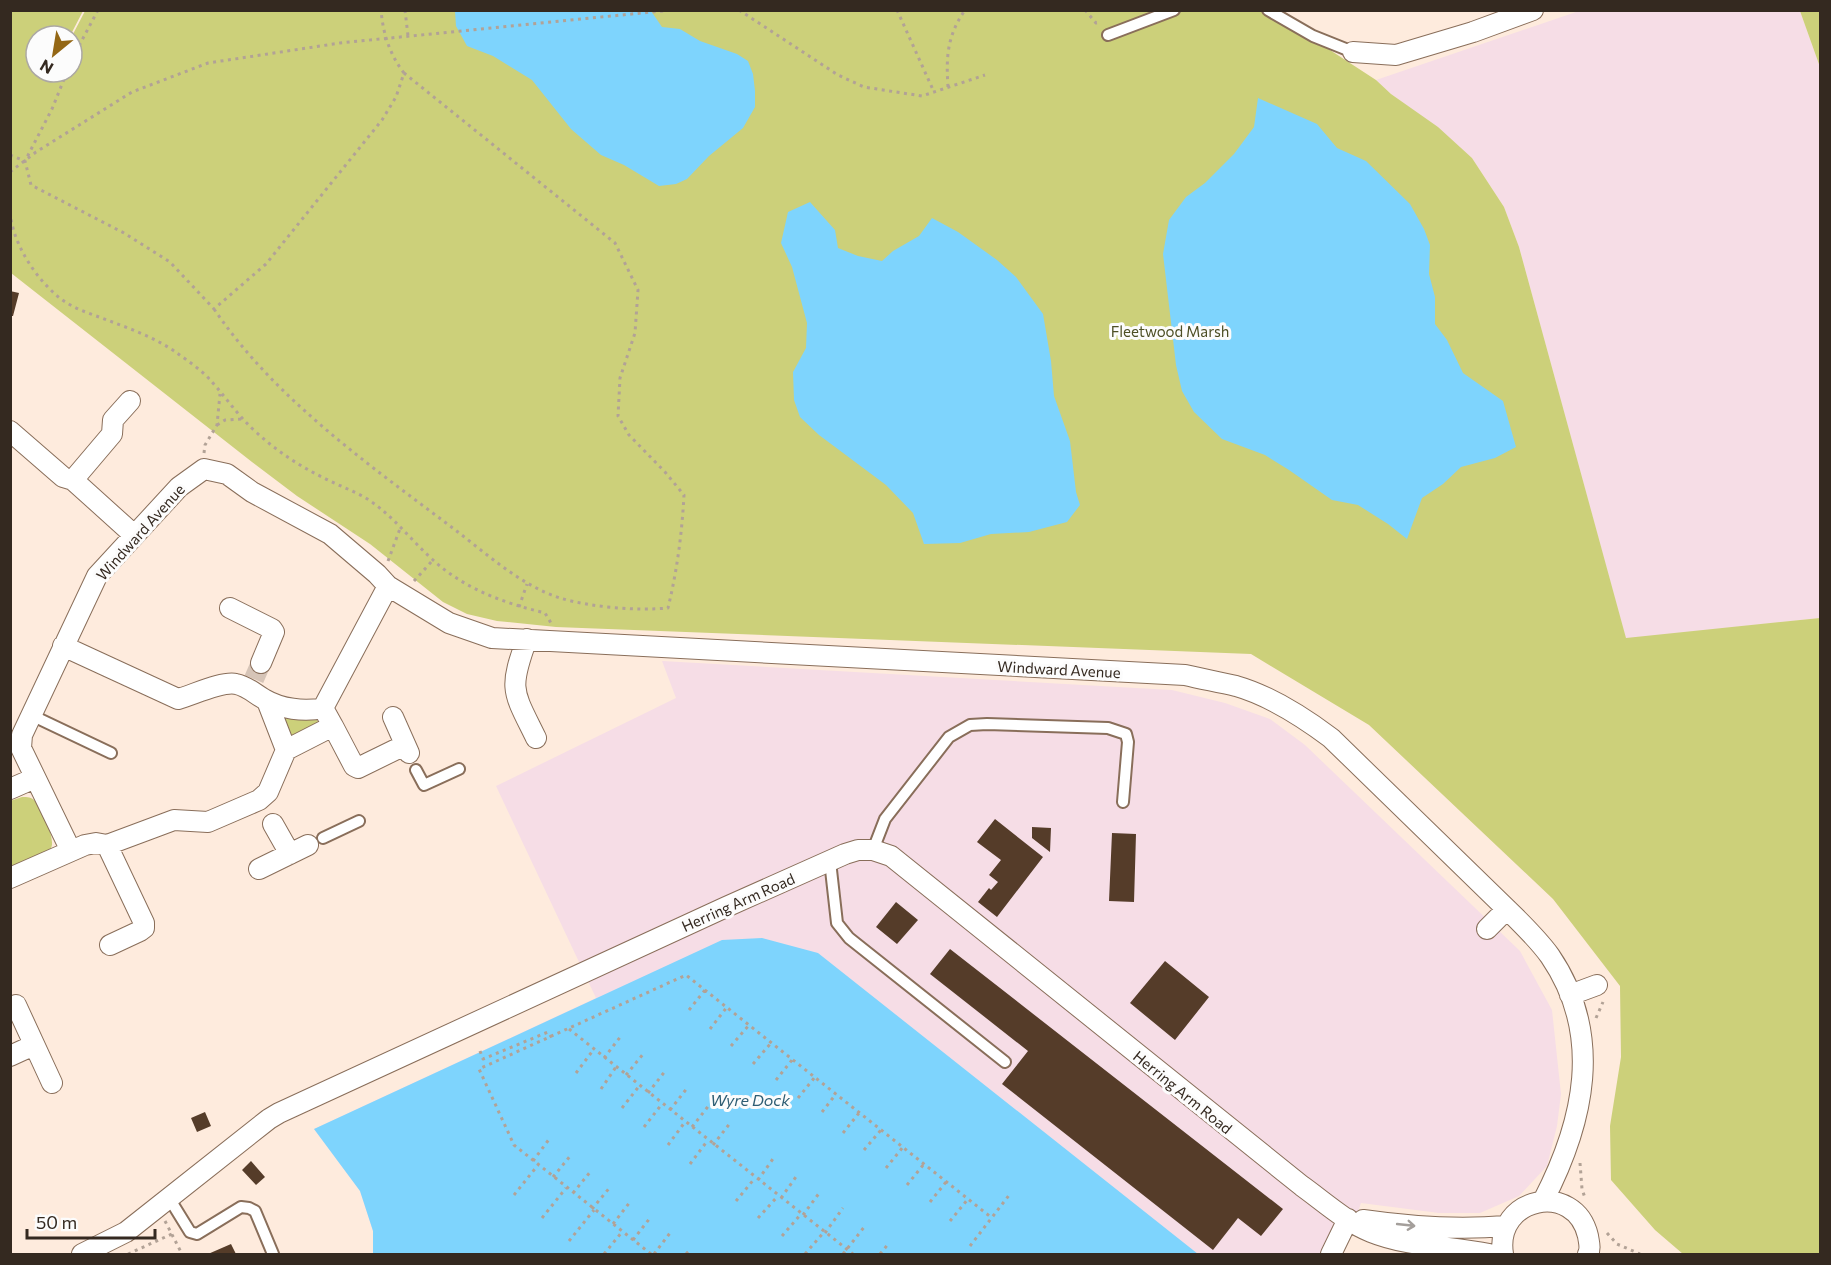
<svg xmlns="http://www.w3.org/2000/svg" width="1831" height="1265" font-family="Commissioner,sans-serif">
  <rect width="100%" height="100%" fill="#feebdd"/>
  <path fill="#f6dde6" d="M 1579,11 L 1800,11 L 1820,67 L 1820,618 L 1626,639 L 1519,247 L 1504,207 L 1472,158 L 1438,128 L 1391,94 L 1376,80 Z
    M 662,661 L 1172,690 L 1225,703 L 1270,719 L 1305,745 L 1520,951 L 1552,1010 L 1561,1094 L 1557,1126 L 1547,1166 L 1519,1196 L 1480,1213 L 1439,1213 L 1361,1203 L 1343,1254 L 373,1254 L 373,1231 L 360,1191 L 314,1129 L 596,998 L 496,786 L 676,698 Z"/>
  <path fill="#ccd07a" d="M 10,11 L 83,11 L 70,36 L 36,36 L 36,72 L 72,72 L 72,36 L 85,11 L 1270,11 L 1376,80 L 1391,94 L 1438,127 L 1472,158 L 1504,207 L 1519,247 L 1626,638 L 1820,618 L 1820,1254 L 1683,1254 L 1655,1230 L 1611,1180 L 1610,1126 L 1621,1057 L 1620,986 L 1553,899 L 1369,725 L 1251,654 L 556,627 L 497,621 L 467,614 L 443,602 L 370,544 L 297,496 L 252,462 L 11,273 Z
    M 1800,11 L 1820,11 L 1820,67 Z
    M 280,715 L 315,716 L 321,728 L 292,740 Z
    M 22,797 C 27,797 32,797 35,801 C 42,808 56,840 51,848 C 45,859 22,865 10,870 L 10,801 Z"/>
  <path fill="#7ed4fd" d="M 455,11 L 651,11 L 662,27 L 680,29 L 700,41 L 737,54 L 748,61 L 753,74 L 755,91 L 755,107 L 743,128 L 709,156 L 687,179 L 676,184 L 659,186 L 624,165 L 601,155 L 571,129 L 532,80 L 493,56 L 467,46 L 456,26 Z
    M 1258,98 L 1317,124 L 1337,148 L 1366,161 L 1410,204 L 1424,229 L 1430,245 L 1429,274 L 1435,297 L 1435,324 L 1447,340 L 1463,373 L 1503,401 L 1516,447 L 1495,458 L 1461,467 L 1443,484 L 1422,498 L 1407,539 L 1388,524 L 1358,505 L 1332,500 L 1289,470 L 1265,455 L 1222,439 L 1194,412 L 1182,391 L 1176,365 L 1163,254 L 1169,220 L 1186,197 L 1205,183 L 1234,154 L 1254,127 Z
    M 810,202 L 835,230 L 838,248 L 858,256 L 882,261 L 893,251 L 919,236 L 932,218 L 958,232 L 997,260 L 1016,277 L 1043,314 L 1051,361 L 1054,396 L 1070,441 L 1076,492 L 1080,505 L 1067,522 L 1029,532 L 991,534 L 960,543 L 924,544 L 913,513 L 886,485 L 819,435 L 800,417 L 794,400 L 793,372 L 806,348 L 807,323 L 792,267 L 781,243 L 788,212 Z
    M 762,938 L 818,953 L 1198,1254 L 373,1254 L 373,1231 L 360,1191 L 314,1129 L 722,940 Z"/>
  <path fill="#553c29" d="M 10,291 L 19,293 L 13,316 L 10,316 Z
    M 995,819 L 1043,857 L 997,917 L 978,902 L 989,888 L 991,890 L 998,882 L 989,875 L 1001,860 L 977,842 Z
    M 1032,827 L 1051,828 L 1050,852 L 1032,838 Z
    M 1112,833 L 1136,834 L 1134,902 L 1109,901 Z
    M 896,902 L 918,920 L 897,944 L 876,927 Z
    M 950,949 L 1283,1209 L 1261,1236 L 1238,1218 L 1213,1250 L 1002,1084 L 1028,1051 L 930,974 Z
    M 1165,961 L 1209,997 L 1175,1040 L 1130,1003 Z
    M 205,1112 L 211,1126 L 197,1132 L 191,1118 Z
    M 251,1161 L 265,1177 L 256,1185 L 242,1170 Z
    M 231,1244 L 236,1254 L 208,1254 Z"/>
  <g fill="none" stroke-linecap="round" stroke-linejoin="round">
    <path stroke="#d6c4b7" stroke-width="20" stroke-dasharray="20 10" stroke-linecap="butt" d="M 254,679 L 261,663"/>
    <g stroke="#896e5a" stroke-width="14">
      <path id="service" d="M 1268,10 L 1313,36 L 1353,52
        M 1108,35 L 1174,10
        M 31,715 L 111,753
        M 416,770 L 424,785 L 459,769
        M 323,838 L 359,821
        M 873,850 L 885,819 L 949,737 L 970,725 L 987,724 L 1108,728 L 1126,734 L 1128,742 L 1123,802
        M 830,861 L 837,923 L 849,938 L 1005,1062
        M 169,1198 L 190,1232 L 197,1234 L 241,1207 L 249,1208 L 255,1211 L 273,1254"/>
    </g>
    <g stroke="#896e5a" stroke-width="22">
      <path id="minor" d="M 1353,52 L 1396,55 L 1473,32 L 1533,10
        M 10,431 L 63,477 L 73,480 L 134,535
        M 73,480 L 112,434 L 113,420 L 130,401
        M 230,608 L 272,629 L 274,632 L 261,663
        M 527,639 C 508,690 513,691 536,738
        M 63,646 L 178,699 C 193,695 222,681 236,684 C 247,686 255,694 264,699 C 281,709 304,712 323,708
        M 267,701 L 286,750
        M 393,717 L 409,753
        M 333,726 L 354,766 L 358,768 L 405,745
        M 10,789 L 35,778
        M 273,824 L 290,854
        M 107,845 L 144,923 L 144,928 L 140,931 L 110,945
        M 71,851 L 21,748 L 22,735 L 97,576 L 179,487 L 204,469 L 227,474 L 252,492 L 330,534 L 377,574 L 388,586 L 449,623 L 492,638 L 1185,675 C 1202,679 1219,682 1236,686 C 1271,696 1303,717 1331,738 L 1516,918 C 1528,930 1540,942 1550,956 C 1604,1035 1584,1122 1543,1201
        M 259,869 L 308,845
        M 10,878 L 85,845 L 96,843 L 107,845 L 174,820 L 208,822 L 259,800 L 268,792 L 286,750 L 333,726 L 323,708 L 388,586
        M 1487,929 L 1507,909
        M 1570,995 L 1597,985
        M 16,1005 L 52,1083
        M 10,1056 L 34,1045
        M 1363,1220 C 1411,1227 1458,1230 1506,1226
        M 82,1254 L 126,1232 L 269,1119 L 279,1113 L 726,907 L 845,854 L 858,850 L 873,850 L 891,856 L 1302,1186 C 1323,1201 1346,1222 1371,1232 C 1408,1247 1451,1246 1489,1254
        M 1331,1254 L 1348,1219
        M 1503,1254 C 1494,1197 1575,1180 1588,1236 C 1589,1243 1591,1248 1588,1254"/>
    </g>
    <path stroke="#b2a296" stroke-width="3" stroke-dasharray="3 4.5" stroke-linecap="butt" d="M 405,10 L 408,36
      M 739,10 L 838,75 L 864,87 L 922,96 L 985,75
      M 897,10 L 934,92
      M 1013,10 L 1014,11
      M 1085,10 L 1096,23 L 1101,22
      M 72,59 L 98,10
      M 67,72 L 52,109 L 25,161 L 31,185 L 124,233 L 170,262 L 214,309 L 266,264 L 382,120 L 396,97 L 404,73 C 390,55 383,34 381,10
      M 948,87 C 946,57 947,36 965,10
      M 10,155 L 25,161
      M 10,172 L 36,152 L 132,92 L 208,63 L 340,43 L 672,10
      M 10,212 C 13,243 33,274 55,294 C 70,308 89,313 107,320 C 131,329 156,338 177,353 C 188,361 203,371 212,382 C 228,400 238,416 257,433 C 277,451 299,466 324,478 C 339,486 355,491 369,500 C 394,517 410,539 432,559 C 464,589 504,603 545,613 L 551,623
      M 214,309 C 275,399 368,464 454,529 C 487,554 520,585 560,598 C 590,607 636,611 668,608 C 677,571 682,533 684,495 L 665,472 L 629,435 L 618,416 L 620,378 L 635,333 L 638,290 L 615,243 L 404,73
      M 217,425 L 225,420 L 242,419
      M 204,453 L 205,445 L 217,425 L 220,394
      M 388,561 L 401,526
      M 414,581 L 433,560
      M 519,607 L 527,584
      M 689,1010 L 705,990
      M 1596,1018 L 1603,1002
      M 569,1029 L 853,1254
      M 710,1029 L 727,1007
      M 731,1046 L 749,1025
      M 480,1051 L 483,1059 L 548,1032 L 552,1038
      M 604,1058 L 621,1036
      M 753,1064 L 771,1043
      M 576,1073 L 594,1049
      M 626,1075 L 644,1053
      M 776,1080 L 792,1060
      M 601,1089 L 616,1067
      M 648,1093 L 666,1070
      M 798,1098 L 815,1077
      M 622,1108 L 640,1085
      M 670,1110 L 688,1087
      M 822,1112 L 836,1094
      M 644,1127 L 662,1104
      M 692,1127 L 710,1104
      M 843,1133 L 859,1113
      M 668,1145 L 685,1122
      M 713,1145 L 731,1122
      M 864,1150 L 881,1130
      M 533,1161 L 550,1138
      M 1580,1163 L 1582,1189 L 1585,1198
      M 690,1164 L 708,1140
      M 886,1168 L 903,1147
      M 553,1177 L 571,1155
      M 758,1180 L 775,1156
      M 907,1185 L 924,1164
      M 573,1193 L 591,1171
      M 514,1195 L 538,1165
      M 781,1198 L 798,1174
      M 736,1201 L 755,1178
      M 930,1202 L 946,1182
      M 592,1209 L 611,1186
      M 803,1215 L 820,1192
      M 542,1218 L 566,1188
      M 758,1218 L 778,1196
      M 165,1221 L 182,1254
      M 950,1221 L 968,1199
      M 613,1224 L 630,1202
      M 825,1233 L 843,1208
      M 1607,1233 L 1617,1244 L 1640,1254
      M 782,1236 L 801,1214
      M 633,1240 L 650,1218
      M 569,1241 L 594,1210
      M 970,1246 L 1010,1194
      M 128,1254 L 172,1234
      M 604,1254 L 622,1232
      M 651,1254 L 514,1145 L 479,1069 L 686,975 L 992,1218
      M 654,1254 L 670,1233
      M 686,1254 L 691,1249
      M 805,1254 L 824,1232
      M 843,1254 L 865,1226
      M 880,1254 L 889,1243"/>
    <use href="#service" stroke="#fff" stroke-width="10"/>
    <use href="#minor" stroke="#fff" stroke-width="20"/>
  </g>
  <defs><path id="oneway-shaft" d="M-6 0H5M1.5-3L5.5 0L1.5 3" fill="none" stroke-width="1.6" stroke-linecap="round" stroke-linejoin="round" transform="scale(1.5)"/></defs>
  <use stroke="#a49f9b" href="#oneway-shaft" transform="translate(1406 1225) rotate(6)"/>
  <g text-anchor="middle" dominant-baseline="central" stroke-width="6" stroke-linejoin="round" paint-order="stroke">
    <g font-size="15" fill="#4d4f25" stroke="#fcfcfc">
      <text x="1170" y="331">Fleetwood Marsh</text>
    </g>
    <g font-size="15" fill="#342920" stroke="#fcfcfc">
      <text transform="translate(140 532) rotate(-48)">Windward Avenue</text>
      <text transform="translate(1059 669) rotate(3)">Windward Avenue</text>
      <text transform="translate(738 902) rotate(-24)">Herring Arm Road</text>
      <text transform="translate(1183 1092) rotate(39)">Herring Arm Road</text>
    </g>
    <g font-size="16" font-style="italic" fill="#2f5e74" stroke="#fcfcfc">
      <text x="750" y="1099">Wyre Dock</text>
    </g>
  </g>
  <rect width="1831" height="1265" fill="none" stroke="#342920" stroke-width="24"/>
  <g transform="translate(54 54) rotate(210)"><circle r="28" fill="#fcfcfc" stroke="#aca8a4" stroke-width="1.5"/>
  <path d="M0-4.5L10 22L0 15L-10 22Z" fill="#946715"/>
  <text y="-9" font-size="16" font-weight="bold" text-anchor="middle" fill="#342920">N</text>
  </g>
  <path d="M27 1229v9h128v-9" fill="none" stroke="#342920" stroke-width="3"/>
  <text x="36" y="1229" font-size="18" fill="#342920" stroke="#fcfcfc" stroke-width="4.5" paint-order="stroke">50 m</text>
</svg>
